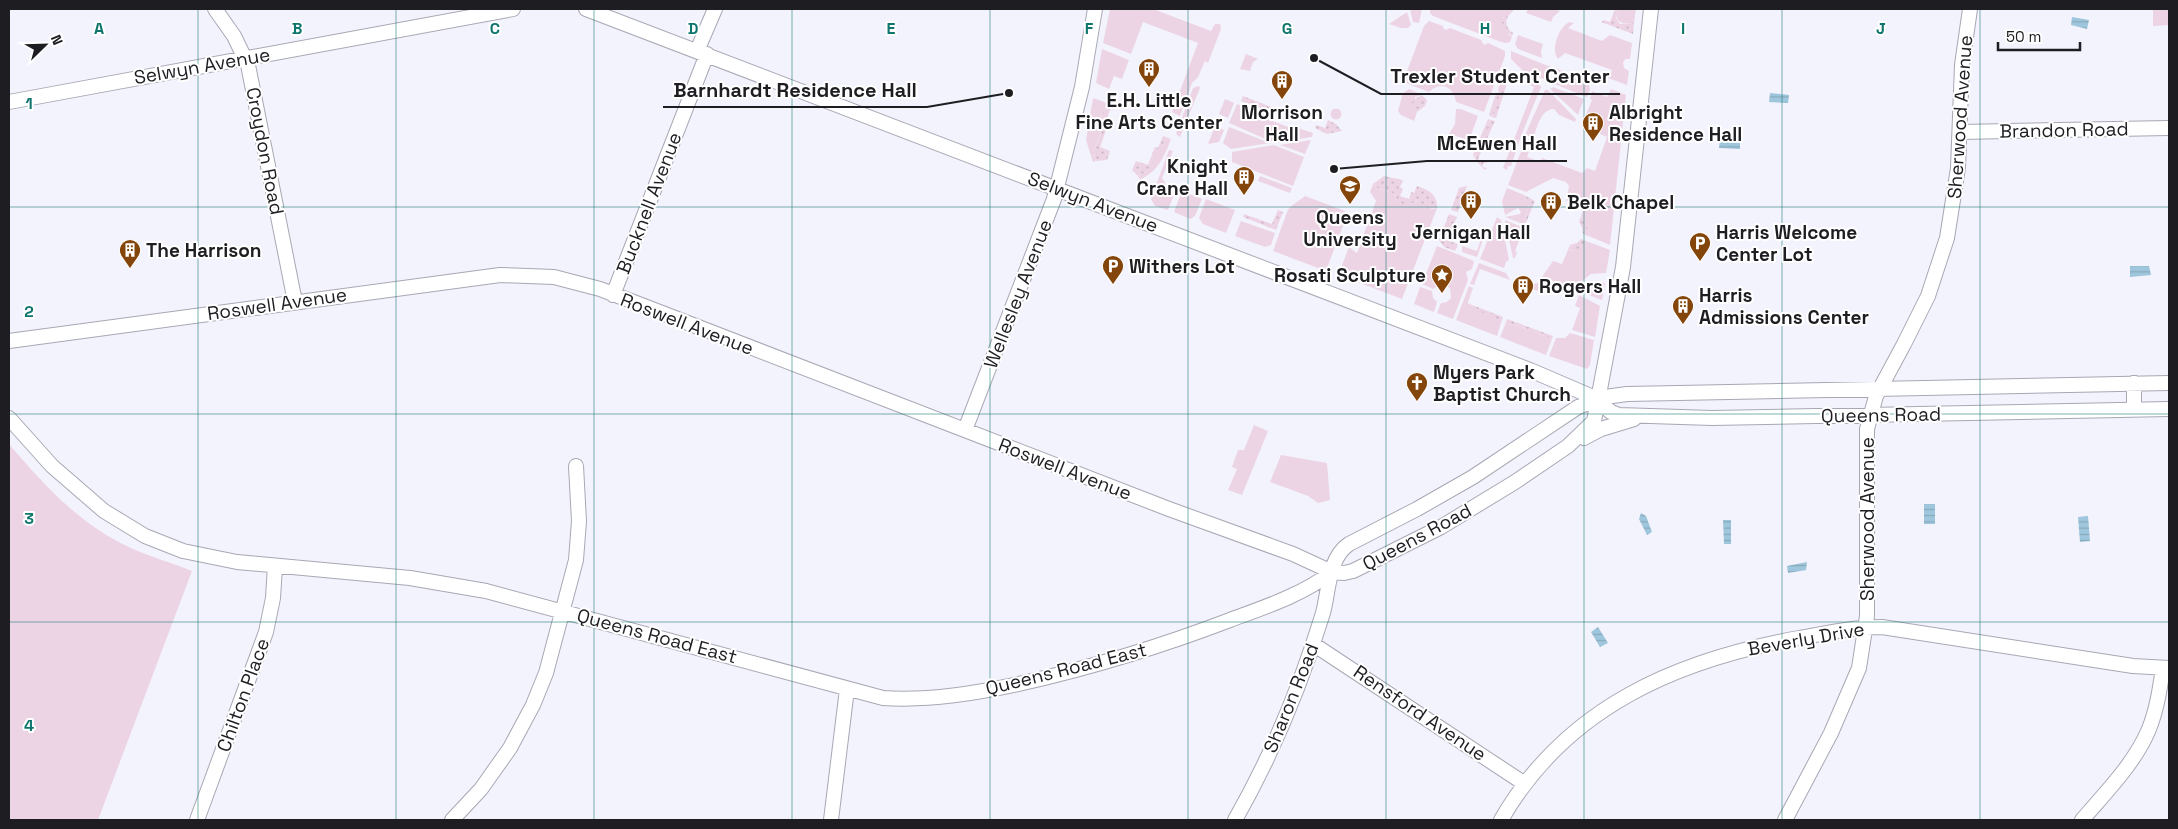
<svg xmlns="http://www.w3.org/2000/svg" width="2178" height="829" font-family="'Space Grotesk',sans-serif">
  <defs>
    <pattern id="garden-dots" width="8" height="8" patternUnits="userSpaceOnUse" patternTransform="scale(1.25)"><rect width="8" height="8" fill="#edd4e5"/><path d="M2 2h.1M6 6h.1" fill="none" stroke="#cbb6c4" stroke-width="1.8" stroke-linecap="round"/></pattern>
    <pattern id="water-rules" width="6" height="5" patternUnits="userSpaceOnUse" patternTransform="scale(1.25)"><rect width="6" height="5" fill="#9ec6dc"/><path d="M0 2.5h6" fill="none" stroke="#88aabc"/></pattern>
  </defs>
  <rect width="100%" height="100%" fill="#f3f3fd"/>
  <path fill="#edd4e5" d="M 1110,9 L 1153,9 L 1211,31 L 1215,24 L 1220,24 L 1221,29 L 1208,63 L 1205,61 L 1198,77 L 1192,83 L 1180,116 L 1172,112 L 1198,43 L 1143,22 L 1131,54 L 1103,43 Z
    M 1410,9 L 1422,9 L 1419,23 L 1413,22 Z
    M 1430,9 L 1510,9 L 1503,18 L 1509,35 L 1512,36 L 1510,42 L 1506,43 L 1501,42 L 1433,16 L 1430,13 Z
    M 1528,9 L 1553,9 L 1560,11 L 1553,17 L 1551,22 L 1526,13 Z
    M 1618,9 L 1636,9 L 1634,23 C 1622,24 1613,23 1618,9 Z
    M 2153,9 L 2169,9 L 2169,25 L 2153,26 Z
    M 1407,12 L 1411,25 L 1408,28 L 1401,28 L 1389,24 Z
    M 1429,21 L 1443,26 L 1443,28 L 1446,30 L 1450,28 L 1481,40 L 1484,45 L 1488,43 L 1505,51 L 1505,56 L 1484,112 L 1456,102 C 1454,87 1441,80 1429,92 L 1403,82 L 1424,26 Z
    M 1569,22 L 1574,23 L 1568,28 L 1602,41 L 1610,35 L 1632,43 L 1630,59 L 1625,59 L 1623,63 L 1624,68 L 1629,71 L 1627,85 L 1608,78 L 1612,70 L 1565,53 L 1558,59 C 1550,50 1559,27 1569,22 Z
    M 1518,35 L 1543,44 L 1541,51 L 1542,58 L 1518,49 L 1515,44 Z
    M 1102,49 L 1129,60 L 1122,79 L 1114,76 L 1109,89 L 1096,83 Z
    M 1511,51 L 1551,67 L 1546,80 L 1522,70 L 1511,59 Z
    M 1246,54 L 1258,59 L 1253,62 L 1250,71 L 1240,69 Z
    M 1557,69 L 1588,80 L 1590,90 L 1587,97 L 1554,84 L 1554,76 Z
    M 1515,74 L 1523,77 L 1521,82 L 1509,77 L 1506,79 C 1499,92 1496,102 1492,117 L 1489,115 L 1495,96 L 1499,94 L 1498,89 L 1502,78 Z
    M 1526,78 L 1539,82 L 1541,87 L 1521,136 L 1511,166 L 1508,166 L 1507,170 L 1503,168 L 1534,87 L 1525,83 Z
    M 1199,86 L 1200,88 L 1180,137 L 1178,136 L 1176,133 L 1193,88 Z
    M 1553,87 L 1584,99 L 1578,115 L 1550,89 Z
    M 1409,89 L 1422,95 L 1415,97 L 1415,111 L 1417,112 L 1414,121 L 1401,115 L 1398,111 L 1403,93 Z
    M 1611,89 L 1626,95 L 1610,245 L 1591,237 L 1585,221 L 1581,216 L 1584,207 L 1566,201 L 1569,186 L 1566,182 L 1553,178 L 1526,192 L 1508,185 L 1522,149 L 1529,152 L 1527,157 L 1541,162 L 1542,158 L 1582,173 L 1587,168 L 1595,171 L 1607,137 L 1600,134 L 1601,129 L 1583,122 L 1592,100 L 1590,99 L 1592,91 L 1607,97 Z
    M 1545,90 L 1548,90 L 1576,119 L 1575,122 L 1559,115 L 1554,109 C 1540,110 1538,126 1533,138 L 1525,135 Z
    M 1093,98 L 1107,103 L 1100,121 L 1101,131 L 1093,153 L 1096,161 L 1093,162 L 1086,140 Z
    M 1225,99 L 1234,103 L 1228,118 L 1219,114 Z
    M 1237,104 L 1266,115 L 1265,118 L 1291,128 L 1292,126 L 1313,133 L 1312,137 L 1275,143 L 1229,123 Z
    M1330.5 114a5.5 5.5 0 1 1 11 0a5.5 5.5 0 1 1-11 0Z
    M 1456,109 L 1461,109 L 1478,116 L 1471,135 L 1466,139 L 1449,134 L 1455,124 Z
    M 1488,119 L 1491,120 L 1475,156 L 1476,161 L 1473,155 Z
    M 1215,126 L 1224,130 L 1219,142 L 1208,144 Z
    M 1229,127 L 1270,143 L 1231,149 L 1223,143 Z
    M 1166,137 L 1171,139 C 1164,157 1159,170 1140,180 L 1138,176 L 1148,171 L 1154,154 L 1162,148 Z
    M 1311,140 L 1305,154 L 1280,145 Z
    M 1274,145 L 1304,157 L 1293,186 L 1232,162 L 1232,152 Z
    M 1169,150 L 1173,151 L 1162,178 L 1169,189 L 1175,192 L 1168,210 L 1155,206 L 1151,199 Z
    M 1260,176 L 1292,188 L 1290,193 L 1258,181 Z
    M 1373,184 L 1379,189 L 1393,193 L 1399,203 L 1412,204 L 1418,201 L 1432,209 L 1437,208 L 1402,299 L 1347,278 L 1349,272 L 1341,268 L 1349,247 L 1357,253 L 1376,201 L 1370,192 Z
    M 1507,188 L 1524,195 L 1524,198 L 1529,205 L 1523,224 L 1505,217 L 1520,214 L 1521,212 L 1518,208 L 1505,215 L 1502,201 Z
    M 1182,191 L 1202,199 L 1195,216 L 1190,219 L 1174,212 Z
    M 1305,196 L 1345,211 L 1347,215 L 1326,271 L 1273,251 L 1287,212 L 1290,207 Z
    M 1206,199 L 1235,210 L 1226,233 L 1203,224 L 1199,218 Z
    M 1497,217 L 1501,220 L 1509,260 L 1506,262 L 1504,268 L 1480,259 Z
    M 1505,220 L 1524,228 L 1515,251 L 1517,252 L 1515,258 L 1513,258 Z
    M 1241,221 L 1275,233 L 1271,245 L 1265,247 L 1235,236 Z
    M 1485,227 L 1487,228 L 1477,257 L 1462,252 L 1462,246 L 1477,251 Z
    M 1589,242 L 1610,250 L 1606,273 L 1591,274 L 1573,288 L 1542,277 L 1553,261 L 1562,264 L 1568,250 L 1575,251 Z
    M 1437,246 L 1474,261 L 1472,269 L 1466,272 L 1468,280 L 1453,319 L 1437,313 L 1441,303 L 1447,302 L 1451,298 L 1450,288 L 1442,283 L 1433,289 L 1422,284 Z
    M 1479,263 L 1506,273 L 1510,280 L 1480,269 L 1474,285 L 1470,284 Z
    M 1541,281 L 1549,284 L 1545,294 L 1523,285 L 1533,285 Z
    M 1597,282 L 1605,283 L 1602,300 L 1581,292 L 1589,283 Z
    M 1469,286 L 1473,288 L 1467,305 L 1495,317 L 1501,323 L 1497,336 L 1456,320 Z
    M 1420,287 L 1432,291 L 1433,298 L 1437,302 L 1434,312 L 1414,304 Z
    M 1579,295 L 1600,306 L 1595,337 L 1572,330 L 1580,308 L 1575,306 Z
    M 1514,324 L 1552,339 L 1546,355 L 1500,337 L 1505,325 Z
    M 1570,333 L 1594,340 L 1590,365 L 1587,369 L 1549,356 L 1556,338 L 1565,338 Z
    M 1254,425 L 1268,431 L 1242,495 L 1228,490 L 1237,469 L 1232,467 L 1238,450 L 1244,450 Z
    M 9,444 C 44,485 80,525 131,548 C 151,557 172,563 192,571 L 98,820 L 9,820 Z
    M 1281,455 L 1327,463 L 1330,500 L 1318,503 L 1308,496 L 1270,482 Z"/>
  <path fill="url(#garden-dots)" d="M 1510,9 L 1513,9 L 1513,11 C 1504,18 1504,27 1513,33 L 1512,36 L 1506,32 L 1502,23 L 1505,13 Z
    M 1615,9 L 1618,9 L 1616,18 L 1620,24 L 1634,23 L 1633,34 L 1601,22 L 1604,20 L 1610,22 Z
    M 1509,77 L 1496,118 L 1492,117 C 1495,106 1499,83 1509,77 Z
    M 1422,95 L 1427,100 L 1425,106 L 1417,112 L 1415,111 L 1412,101 Z
    M 1243,96 L 1279,110 L 1277,114 L 1241,101 Z
    M 1107,103 L 1112,105 L 1103,128 L 1106,130 L 1100,147 L 1110,151 L 1107,160 L 1096,161 L 1093,153 L 1101,132 L 1100,121 Z
    M 1328,120 L 1336,124 L 1342,131 L 1327,134 L 1315,128 L 1316,125 L 1325,128 Z
    M 1491,120 L 1495,121 L 1478,159 L 1488,163 L 1483,163 L 1483,167 L 1487,168 L 1485,170 L 1476,161 L 1475,150 Z
    M 1163,136 L 1166,137 L 1161,150 L 1154,154 L 1148,171 L 1138,176 L 1132,170 L 1136,161 L 1148,165 L 1155,147 L 1158,148 Z
    M 1384,176 L 1403,180 L 1400,187 L 1403,189 L 1400,196 L 1409,199 L 1411,192 L 1414,193 L 1417,186 C 1429,190 1438,195 1437,208 L 1429,208 L 1418,201 L 1408,205 L 1399,203 L 1393,193 L 1379,189 L 1373,184 Z
    M 1467,186 L 1458,212 L 1451,210 L 1459,188 Z
    M 1524,195 L 1535,201 L 1525,225 L 1523,224 L 1529,206 L 1524,198 Z
    M 1278,210 L 1283,212 L 1276,230 L 1243,217 L 1244,214 L 1272,224 Z
    M 1449,214 L 1457,217 L 1446,240 L 1458,244 L 1455,251 L 1444,247 L 1439,240 Z
    M 1581,216 L 1585,221 L 1591,237 L 1583,234 L 1582,227 L 1579,222 Z
    M 1581,239 L 1589,242 L 1577,251 L 1568,250 L 1570,245 L 1577,243 Z
    M 1467,303 L 1503,317 L 1501,323 C 1489,312 1479,313 1466,305 Z
    M 1507,319 L 1553,336 L 1552,339 L 1514,324 L 1505,325 Z"/>
  <path fill="url(#water-rules)" d="M 2072,17 L 2089,20 L 2087,29 L 2071,25 Z
    M 1770,93 L 1789,95 L 1788,103 L 1769,102 Z
    M 1720,139 L 1731,139 L 1740,142 L 1740,149 L 1719,148 Z
    M 2130,266 L 2149,266 L 2151,275 L 2130,277 Z
    M 1924,504 L 1935,504 L 1935,524 L 1924,524 Z
    M 1641,513 L 1646,516 L 1652,532 L 1647,535 L 1639,519 Z
    M 2088,516 L 2090,541 L 2080,542 L 2078,517 Z
    M 1723,520 L 1731,520 L 1731,544 L 1724,544 Z
    M 1807,562 L 1806,570 L 1788,573 L 1787,566 Z
    M 1598,627 L 1608,643 L 1600,647 L 1591,632 Z"/>
  <g fill="none" stroke-linecap="round" stroke-linejoin="round">
    <g stroke="#a7a8b4" stroke-width="16">
      <path id="minor" d="M 215,9 L 234,36 L 248,65 L 295,302
        M 586,9 L 1530,370 L 1593,397 L 1611,412 L 1619,415 L 1712,418 L 2169,409
        M 697,51 L 715,9
        M 9,102 L 513,9
        M 1960,132 L 2169,128
        M 613,295 L 707,54
        M 9,341 L 500,275 L 554,277 L 600,289 L 1169,509 L 1293,554 L 1332,572 L 1344,573 L 1353,571 L 1441,527 L 1515,482 L 1568,446 L 1594,421 L 1623,267 L 1651,9
        M 2134,383 L 2134,410
        M 9,418 L 52,466 L 104,511 L 145,536 L 183,551 L 237,562 L 410,578 L 486,591 L 883,698 C 930,701 977,693 1023,683 C 1093,667 1162,646 1230,620 C 1265,607 1302,595 1332,572
        M 965,430 L 1054,199 L 1082,87 L 1095,9
        M 1584,438 L 1601,429 L 1634,419
        M 1313,644 L 1525,784
        M 197,820 L 266,632 L 273,598 L 275,566
        M 452,820 L 481,789 L 510,748 L 533,705 L 546,673 L 576,560 L 579,521 L 576,466
        M 831,820 L 847,689
        M 1235,820 C 1272,755 1301,685 1323,613 C 1329,591 1328,558 1349,544 L 1417,509 L 1473,477 L 1578,407 L 1605,397 L 1627,394 L 2169,383
        M 1501,820 C 1566,707 1677,660 1799,638 C 1827,633 1854,627 1882,627 L 2133,666 L 2169,668
        M 1785,820 L 1831,733 L 1859,668 L 1867,616 L 1867,429 L 1876,396 L 1904,344 L 1928,296 L 1947,238 L 1958,168 L 1962,65 L 1970,9
        M 2082,820 C 2106,792 2135,763 2149,729 C 2157,709 2160,688 2163,668"/>
    </g>
    <use href="#minor" stroke="#fff" stroke-width="14"/>
  </g>
  <path fill="none" stroke="#0f766e" stroke-width="1" stroke-opacity="0.55" d="M 198,9 L 198,820M 396,9 L 396,820M 594,9 L 594,820M 792,9 L 792,820M 990,9 L 990,820M 1188,9 L 1188,820M 1386,9 L 1386,820M 1584,9 L 1584,820M 1782,9 L 1782,820M 1980,9 L 1980,820M 9,207 L 2169,207M 9,414 L 2169,414M 9,622 L 2169,622"/>
  <defs>
    <g id="building-pin" transform="scale(1.125)"><path d="M0 17L-7.5 6A9.5 9.5 0 1 1 7.5 6Z" fill="#84450a" stroke="#fff"/><path d="M-4-6H4V6H1V3H-1V6H-4ZM-2.5-4.3h1.7v1.8h-1.7ZM.8-4.3h1.7v1.8H.8ZM-2.5-1h1.7V.8h-1.7ZM.8-1h1.7V.8H.8Z" fill="#fff"/></g>
    <g id="university-pin" transform="scale(1.125)"><path d="M0 17L-7.5 6A9.5 9.5 0 1 1 7.5 6Z" fill="#84450a" stroke="#fff"/><path d="M0-5L7-2L0 1L-7-2ZM-4 1L0 2.5L4 1V4Q0 6-4 4Z" fill="#fff"/></g>
    <g id="parking-pin" transform="scale(1.125)"><path d="M0 17L-7.5 6A9.5 9.5 0 1 1 7.5 6Z" fill="#84450a" stroke="#fff"/><path d="M-3.5-5.5H1a3.5 3.5 0 0 1 0 7H-1V5.5H-3.5ZM-1-3.4V-.6H.8a1.4 1.4 0 0 0 0-2.8Z" fill="#fff"/></g>
    <g id="sight-pin" transform="scale(1.125)"><path d="M0 17L-7.5 6A9.5 9.5 0 1 1 7.5 6Z" fill="#84450a" stroke="#fff"/><path d="M0-6L1.8-2.2L6-1.7L2.9 1.2L3.7 5.4L0 3.3L-3.7 5.4L-2.9 1.2L-6-1.7L-1.8-2.2Z" fill="#fff"/></g>
    <g id="church-pin" transform="scale(1.125)"><path d="M0 17L-7.5 6A9.5 9.5 0 1 1 7.5 6Z" fill="#84450a" stroke="#fff"/><path d="M-1.2-6h2.4v3.5h3.3v2.4h-3.3V6h-2.4V-.1h-3.3v-2.4h3.3Z" fill="#fff"/></g>
  </defs>
  <g fill-rule="evenodd">
    <use href="#building-pin" x="1149" y="69"/>
    <use href="#building-pin" x="1282" y="81"/>
    <use href="#building-pin" x="1593" y="123"/>
    <use href="#building-pin" x="1244" y="177"/>
    <use href="#university-pin" x="1350" y="186"/>
    <use href="#building-pin" x="1471" y="201"/>
    <use href="#building-pin" x="1551" y="202"/>
    <use href="#parking-pin" x="1700" y="243"/>
    <use href="#building-pin" x="130" y="250"/>
    <use href="#parking-pin" x="1113" y="266"/>
    <use href="#sight-pin" x="1442" y="275"/>
    <use href="#building-pin" x="1523" y="286"/>
    <use href="#building-pin" x="1683" y="306"/>
    <use href="#church-pin" x="1417" y="383"/>
  </g>
  <g text-anchor="middle" dominant-baseline="central" stroke-width="4" stroke-linejoin="round" paint-order="stroke">
    <g font-size="19" fill="#1d1d22" stroke="#fff">
      <text transform="translate(202 66) rotate(-10)">Selwyn Avenue</text>
      <text transform="translate(1960 117) rotate(-86)">Sherwood Avenue</text>
      <text transform="translate(2064 130) rotate(-1)">Brandon Road</text>
      <text transform="translate(265 151) rotate(79)">Croydon Road</text>
      <text transform="translate(1093 202) rotate(21)">Selwyn Avenue</text>
      <text transform="translate(649 203) rotate(-69)">Bucknell Avenue</text>
      <text transform="translate(1018 294) rotate(-69)">Wellesley Avenue</text>
      <text transform="translate(277 304) rotate(-8)">Roswell Avenue</text>
      <text transform="translate(687 324) rotate(21)">Roswell Avenue</text>
      <text transform="translate(1881 415) rotate(-1)">Queens Road</text>
      <text transform="translate(1065 469) rotate(21)">Roswell Avenue</text>
      <text transform="translate(1867 519) rotate(-90)">Sherwood Avenue</text>
      <text transform="translate(1417 537) rotate(-28)">Queens Road</text>
      <text transform="translate(657 636) rotate(15)">Queens Road East</text>
      <text transform="translate(1806 639) rotate(-10)">Beverly Drive</text>
      <text transform="translate(1066 669) rotate(-14)">Queens Road East</text>
      <text transform="translate(243 695) rotate(-70)">Chilton Place</text>
      <text transform="translate(1291 698) rotate(-68)">Sharon Road</text>
      <text transform="translate(1420 713) rotate(34)">Rensford Avenue</text>
    </g>
    <g font-size="19" font-weight="bold" fill="#1d1d22" stroke="#fff" text-anchor="start">
      <text x="1149" y="100" text-anchor="middle">E.H. Little<tspan x="1149" dy="22">Fine Arts Center</tspan></text>
      <text x="1282" y="112" text-anchor="middle">Morrison<tspan x="1282" dy="22">Hall</tspan></text>
      <text x="1609" y="112">Albright<tspan x="1609" dy="22">Residence Hall</tspan></text>
      <text x="1228" y="166" text-anchor="end">Knight<tspan x="1228" dy="22">Crane Hall</tspan></text>
      <text x="1567" y="202">Belk Chapel</text>
      <text x="1350" y="217" text-anchor="middle">Queens<tspan x="1350" dy="22">University</tspan></text>
      <text x="1471" y="232" text-anchor="middle">Jernigan Hall</text>
      <text x="1716" y="232">Harris Welcome<tspan x="1716" dy="22">Center Lot</tspan></text>
      <text x="146" y="250">The Harrison</text>
      <text x="1129" y="266">Withers Lot</text>
      <text x="1426" y="275" text-anchor="end">Rosati Sculpture</text>
      <text x="1539" y="286">Rogers Hall</text>
      <text x="1699" y="295">Harris<tspan x="1699" dy="22">Admissions Center</tspan></text>
      <text x="1433" y="372">Myers Park<tspan x="1433" dy="22">Baptist Church</tspan></text>
    </g>
  </g>
  <g font-size="16" text-anchor="middle" font-weight="bold" fill="#0f766e" stroke="#fff" stroke-width="4" stroke-linejoin="round" paint-order="stroke">
    <text x="99" y="34">A</text>
    <text x="297" y="34">B</text>
    <text x="495" y="34">C</text>
    <text x="693" y="34">D</text>
    <text x="891" y="34">E</text>
    <text x="1089" y="34">F</text>
    <text x="1287" y="34">G</text>
    <text x="1485" y="34">H</text>
    <text x="1683" y="34">I</text>
    <text x="1881" y="34">J</text>
    <text x="29" y="109">1</text>
    <text x="29" y="317">2</text>
    <text x="29" y="524">3</text>
    <text x="29" y="731">4</text>
  </g>
  <path fill="none" stroke="#1d1d22" stroke-width="2" d="M1314 58L1381 94H1620M1009 93L927 107H663M1334 169L1427 161H1567"/>
  <g fill="#1d1d22" stroke="#fff" stroke-width="2">
    <circle cx="1314" cy="58" r="5"/>
    <circle cx="1009" cy="93" r="5"/>
    <circle cx="1334" cy="169" r="5"/>
  </g>
  <g font-size="20" text-anchor="middle" font-weight="bold" fill="#1d1d22" stroke="#fff" stroke-width="4" stroke-linejoin="round" paint-order="stroke">
    <text x="1500" y="83">Trexler Student Center</text>
    <text x="795" y="97">Barnhardt Residence Hall</text>
    <text x="1497" y="150">McEwen Hall</text>
  </g>
  <rect width="2178" height="829" fill="none" stroke="#1d1d22" stroke-width="20"/>
  <g transform="translate(45 45) rotate(67)" stroke="#ffffff" stroke-width="4" paint-order="stroke">
  <path d="M0-4L9 19L0 12L-9 19Z" fill="#1d1d22"/>
  <text y="-8" font-size="14" font-weight="bold" text-anchor="middle" fill="#1d1d22">N</text>
  </g>
  <path d="M1998 42v8h82v-8" fill="none" stroke="#1d1d22" stroke-width="2.5"/>
  <text x="2006" y="42" font-size="15" fill="#1d1d22" stroke="#ffffff" stroke-width="4" paint-order="stroke">50 m</text>
</svg>
